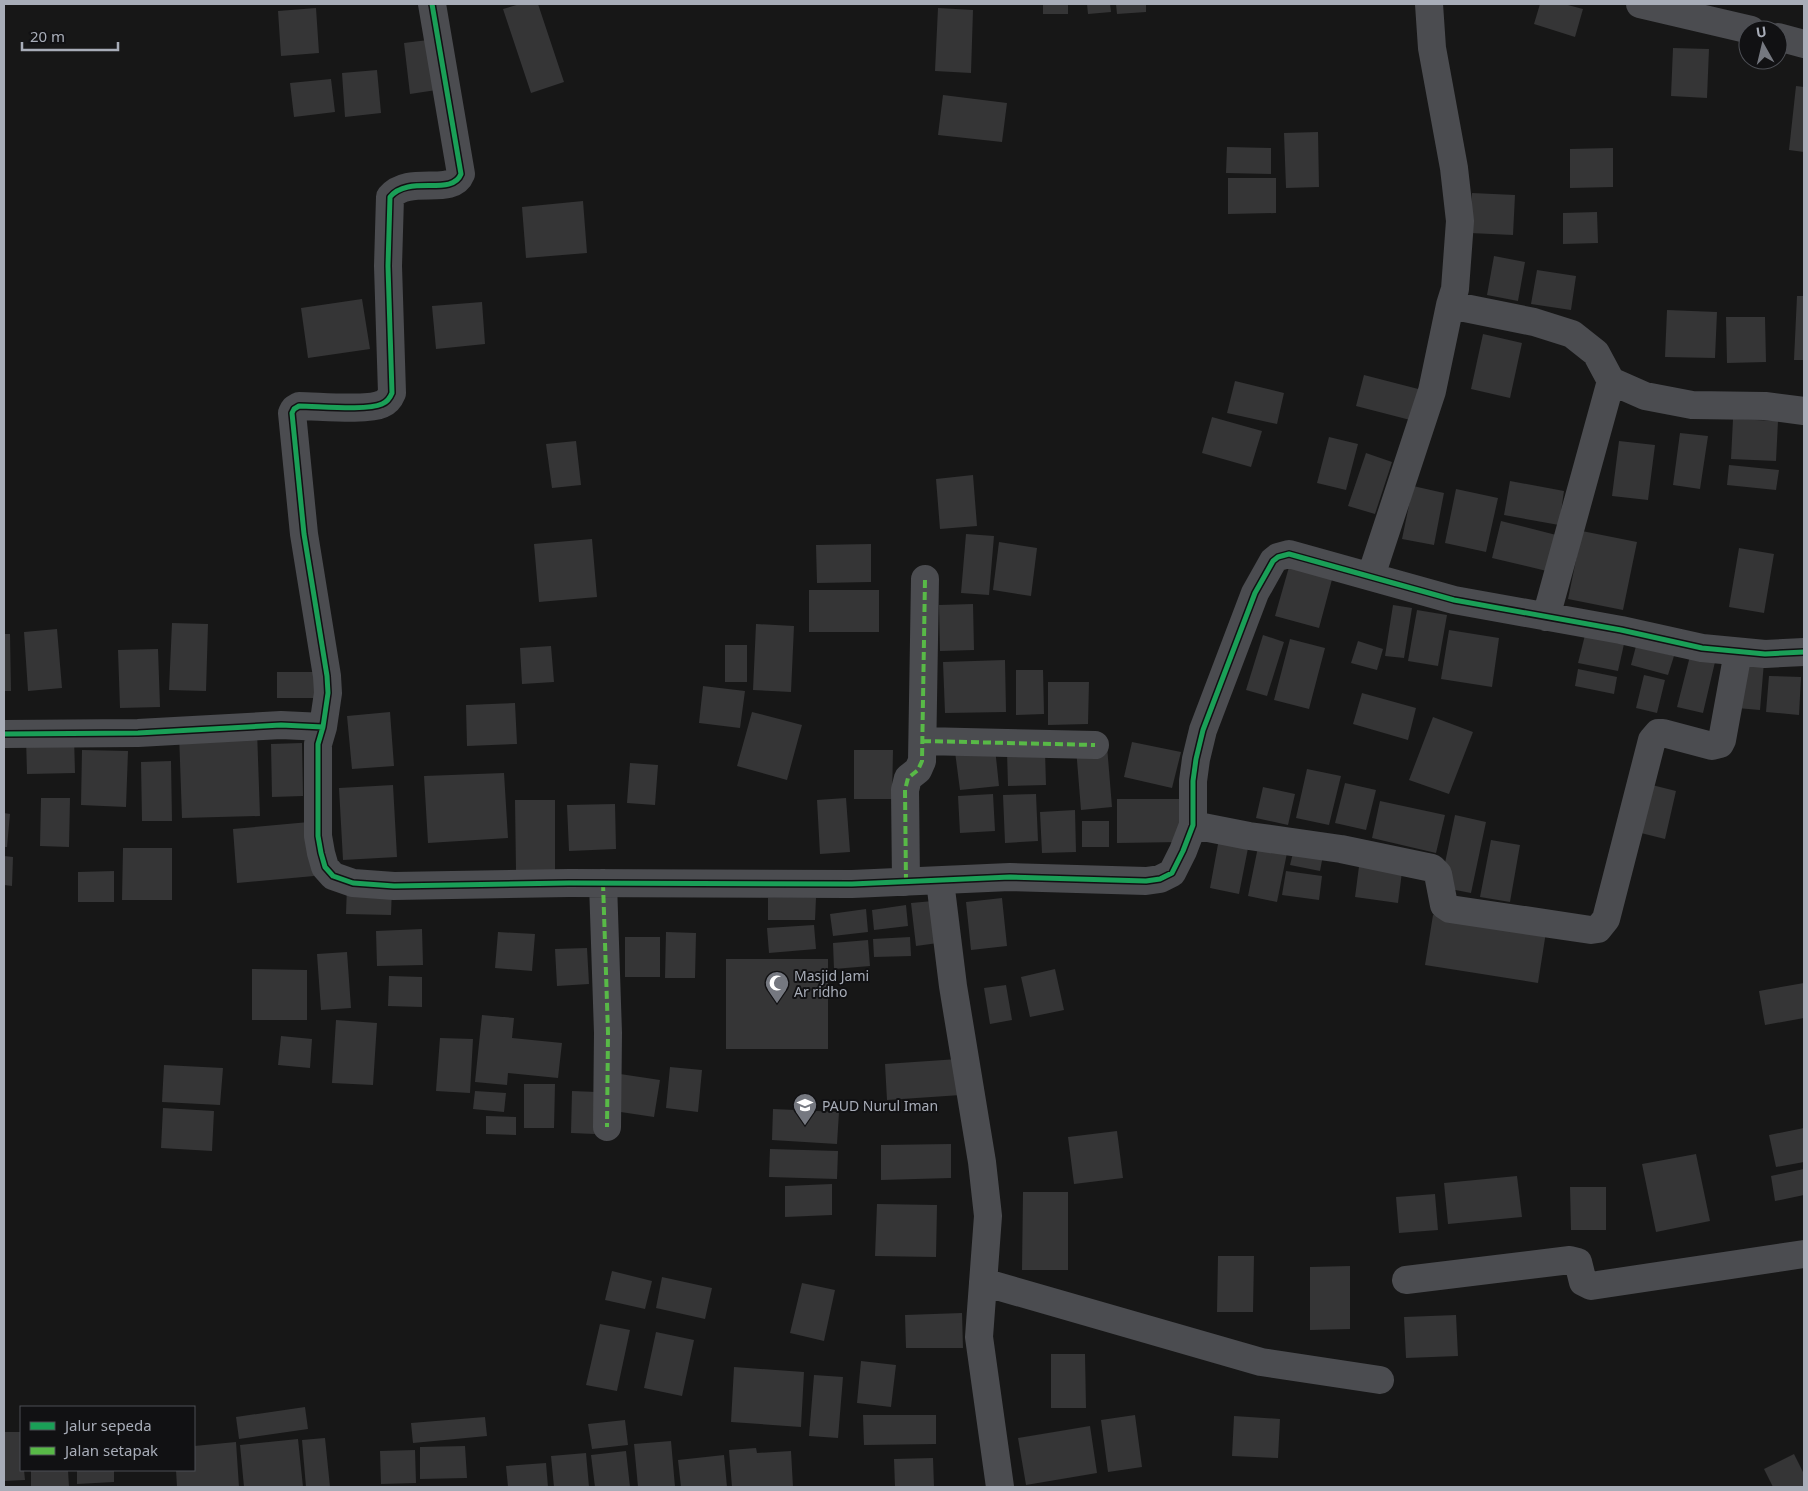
<svg xmlns="http://www.w3.org/2000/svg" width="1808" height="1491" font-family="'Noto Sans',sans-serif">
  <rect width="100%" height="100%" fill="#171717"/>
  <path fill="#353536" d="M 520,4 L 538,4 L 564,82 L 531,93 L 503,9 Z
    M 1043,4 L 1068,4 L 1068,14 L 1043,14 Z
    M 1087,4 L 1110,4 L 1111,12 L 1088,14 Z
    M 1116,4 L 1146,4 L 1146,12 L 1117,14 Z
    M 1540,4 L 1564,4 L 1583,9 L 1575,37 L 1534,24 Z
    M 316,8 L 319,53 L 281,56 L 278,11 Z
    M 938,8 L 973,10 L 971,73 L 935,71 Z
    M 436,39 L 443,89 L 410,94 L 404,43 Z
    M 1673,48 L 1709,49 L 1707,98 L 1671,96 Z
    M 377,70 L 381,113 L 345,117 L 342,73 Z
    M 331,79 L 335,112 L 294,117 L 290,83 Z
    M 1796,86 L 1804,87 L 1804,152 L 1789,150 Z
    M 943,95 L 1007,103 L 1002,142 L 938,135 Z
    M 1318,132 L 1319,187 L 1286,188 L 1284,133 Z
    M 1227,147 L 1271,148 L 1271,174 L 1226,173 Z
    M 1613,148 L 1613,187 L 1570,188 L 1570,149 Z
    M 1228,178 L 1276,178 L 1276,213 L 1228,214 Z
    M 1472,193 L 1515,195 L 1513,235 L 1470,233 Z
    M 583,201 L 587,253 L 526,258 L 522,207 Z
    M 1597,212 L 1598,243 L 1563,244 L 1563,213 Z
    M 1494,256 L 1525,262 L 1518,301 L 1487,295 Z
    M 1537,270 L 1576,276 L 1571,310 L 1531,304 Z
    M 1797,296 L 1804,296 L 1804,360 L 1794,360 Z
    M 362,299 L 370,349 L 308,358 L 301,308 Z
    M 482,302 L 485,344 L 436,349 L 432,306 Z
    M 1667,310 L 1717,312 L 1715,358 L 1665,357 Z
    M 1726,317 L 1765,317 L 1766,362 L 1727,363 Z
    M 1483,334 L 1522,343 L 1510,398 L 1471,389 Z
    M 1364,375 L 1426,391 L 1418,422 L 1356,406 Z
    M 1235,381 L 1284,393 L 1277,424 L 1227,413 Z
    M 1212,417 L 1262,431 L 1251,467 L 1202,453 Z
    M 1733,419 L 1778,421 L 1776,461 L 1731,459 Z
    M 1680,433 L 1708,436 L 1700,489 L 1673,485 Z
    M 1329,437 L 1358,444 L 1346,490 L 1317,483 Z
    M 576,441 L 581,485 L 552,488 L 546,444 Z
    M 1619,441 L 1655,445 L 1648,500 L 1612,496 Z
    M 1366,453 L 1392,462 L 1375,514 L 1348,506 Z
    M 1729,465 L 1779,470 L 1776,490 L 1727,485 Z
    M 973,475 L 977,526 L 940,529 L 936,479 Z
    M 1510,481 L 1564,491 L 1559,525 L 1504,515 Z
    M 1413,486 L 1444,493 L 1434,545 L 1402,539 Z
    M 1456,489 L 1498,498 L 1486,552 L 1445,543 Z
    M 1501,521 L 1564,537 L 1555,573 L 1492,558 Z
    M 1582,531 L 1637,542 L 1623,610 L 1568,599 Z
    M 966,534 L 994,536 L 989,595 L 961,593 Z
    M 592,539 L 597,597 L 539,602 L 534,544 Z
    M 999,542 L 1037,548 L 1031,596 L 993,590 Z
    M 871,544 L 871,582 L 817,583 L 816,545 Z
    M 1739,548 L 1774,554 L 1764,613 L 1729,607 Z
    M 1291,560 L 1334,572 L 1319,628 L 1275,616 Z
    M 809,590 L 879,590 L 879,632 L 809,632 Z
    M 973,604 L 974,650 L 940,651 L 939,605 Z
    M 1393,605 L 1412,608 L 1404,658 L 1385,656 Z
    M 1417,610 L 1447,615 L 1438,666 L 1408,661 Z
    M 172,623 L 208,624 L 206,691 L 169,690 Z
    M 756,624 L 794,626 L 791,692 L 753,690 Z
    M 57,629 L 62,688 L 28,691 L 24,632 Z
    M 1449,630 L 1499,638 L 1492,687 L 1441,679 Z
    M 4,634 L 10,634 L 11,691 L 4,691 Z
    M 1263,635 L 1284,642 L 1267,696 L 1246,690 Z
    M 1585,635 L 1624,644 L 1618,671 L 1578,663 Z
    M 1290,639 L 1325,648 L 1309,709 L 1274,700 Z
    M 1358,641 L 1383,649 L 1377,670 L 1351,663 Z
    M 725,645 L 747,645 L 747,682 L 725,682 Z
    M 551,646 L 554,682 L 522,684 L 520,648 Z
    M 1636,646 L 1674,656 L 1668,675 L 1631,665 Z
    M 158,649 L 160,707 L 120,708 L 118,650 Z
    M 1690,656 L 1715,662 L 1703,713 L 1677,707 Z
    M 1005,660 L 1006,712 L 945,713 L 943,662 Z
    M 1741,660 L 1764,662 L 1760,710 L 1737,708 Z
    M 1578,669 L 1617,677 L 1614,694 L 1575,686 Z
    M 1016,670 L 1043,670 L 1044,714 L 1016,715 Z
    M 277,672 L 323,672 L 324,698 L 277,698 Z
    M 1644,675 L 1665,680 L 1657,713 L 1636,708 Z
    M 1769,676 L 1801,677 L 1799,715 L 1766,712 Z
    M 1048,682 L 1089,682 L 1088,724 L 1048,725 Z
    M 703,686 L 745,691 L 740,728 L 699,723 Z
    M 1362,693 L 1416,708 L 1408,740 L 1353,724 Z
    M 515,703 L 517,744 L 467,746 L 466,705 Z
    M 390,712 L 394,766 L 352,769 L 347,716 Z
    M 752,712 L 802,725 L 787,780 L 737,766 Z
    M 1433,717 L 1473,732 L 1449,794 L 1409,780 Z
    M 257,730 L 260,816 L 182,818 L 179,733 Z
    M 74,736 L 75,773 L 27,774 L 26,737 Z
    M 1132,742 L 1181,752 L 1172,788 L 1124,777 Z
    M 302,743 L 303,796 L 272,797 L 271,744 Z
    M 1107,746 L 1112,807 L 1081,810 L 1076,748 Z
    M 995,748 L 999,786 L 960,790 L 955,752 Z
    M 82,750 L 128,751 L 126,807 L 81,805 Z
    M 854,750 L 893,750 L 892,799 L 854,799 Z
    M 1045,751 L 1046,785 L 1008,786 L 1007,752 Z
    M 171,761 L 172,821 L 142,821 L 141,762 Z
    M 630,763 L 658,765 L 655,805 L 627,803 Z
    M 1307,769 L 1341,776 L 1329,825 L 1296,818 Z
    M 504,773 L 508,838 L 428,843 L 424,776 Z
    M 1345,783 L 1376,790 L 1366,830 L 1335,823 Z
    M 1648,784 L 1676,791 L 1665,839 L 1637,832 Z
    M 393,785 L 397,857 L 343,860 L 339,788 Z
    M 1263,787 L 1295,794 L 1288,825 L 1256,818 Z
    M 993,794 L 995,831 L 960,833 L 958,796 Z
    M 1036,794 L 1038,841 L 1005,843 L 1003,795 Z
    M 41,798 L 70,798 L 69,847 L 40,846 Z
    M 846,798 L 850,852 L 820,854 L 817,800 Z
    M 1117,799 L 1180,799 L 1180,842 L 1117,843 Z
    M 515,800 L 555,800 L 555,871 L 516,871 Z
    M 1380,801 L 1445,815 L 1436,853 L 1372,838 Z
    M 615,804 L 616,849 L 569,851 L 567,805 Z
    M 1075,810 L 1076,852 L 1042,853 L 1040,812 Z
    M 4,813 L 10,814 L 7,847 L 4,847 Z
    M 1455,815 L 1486,822 L 1471,893 L 1440,887 Z
    M 1082,821 L 1109,821 L 1109,847 L 1082,847 Z
    M 309,822 L 314,876 L 237,883 L 233,829 Z
    M 1220,833 L 1250,838 L 1239,894 L 1210,888 Z
    M 1491,840 L 1520,845 L 1510,902 L 1480,897 Z
    M 1295,845 L 1324,850 L 1320,871 L 1290,865 Z
    M 1258,847 L 1287,853 L 1277,902 L 1248,896 Z
    M 123,848 L 172,848 L 172,900 L 122,900 Z
    M 4,856 L 13,857 L 12,886 L 4,885 Z
    M 1360,859 L 1403,864 L 1398,903 L 1355,897 Z
    M 114,871 L 114,902 L 78,902 L 78,872 Z
    M 1286,871 L 1322,876 L 1319,900 L 1282,895 Z
    M 347,886 L 392,887 L 391,915 L 346,914 Z
    M 768,898 L 816,898 L 815,920 L 768,920 Z
    M 1002,898 L 1007,946 L 971,950 L 966,902 Z
    M 933,901 L 938,943 L 916,946 L 911,903 Z
    M 906,905 L 908,926 L 874,930 L 872,910 Z
    M 866,909 L 868,932 L 833,936 L 830,914 Z
    M 1433,915 L 1546,932 L 1538,983 L 1425,965 Z
    M 814,925 L 816,949 L 769,953 L 767,928 Z
    M 422,929 L 423,965 L 377,966 L 376,931 Z
    M 498,932 L 535,934 L 532,971 L 495,968 Z
    M 666,932 L 696,933 L 695,978 L 665,978 Z
    M 625,937 L 660,937 L 660,977 L 625,977 Z
    M 910,937 L 911,956 L 874,957 L 873,939 Z
    M 868,940 L 870,966 L 834,969 L 833,943 Z
    M 587,948 L 589,984 L 557,986 L 555,949 Z
    M 347,952 L 351,1008 L 321,1010 L 317,954 Z
    M 726,959 L 828,959 L 828,1049 L 726,1049 Z
    M 252,969 L 307,970 L 307,1020 L 252,1020 Z
    M 1055,969 L 1064,1010 L 1030,1017 L 1021,977 Z
    M 389,976 L 422,977 L 422,1007 L 388,1006 Z
    M 1804,983 L 1804,1018 L 1765,1025 L 1759,991 Z
    M 1006,985 L 1012,1020 L 990,1024 L 984,988 Z
    M 482,1015 L 514,1018 L 512,1038 L 562,1043 L 558,1078 L 508,1073 L 507,1085 L 475,1082 Z
    M 336,1020 L 377,1023 L 373,1085 L 332,1083 Z
    M 281,1036 L 312,1039 L 310,1068 L 278,1065 Z
    M 440,1038 L 473,1039 L 470,1093 L 436,1091 Z
    M 958,1059 L 961,1095 L 887,1100 L 885,1064 Z
    M 164,1065 L 223,1068 L 220,1105 L 162,1102 Z
    M 670,1067 L 702,1070 L 698,1112 L 666,1108 Z
    M 620,1074 L 660,1080 L 654,1117 L 614,1111 Z
    M 524,1084 L 555,1084 L 554,1128 L 524,1128 Z
    M 475,1091 L 506,1093 L 504,1112 L 473,1109 Z
    M 572,1091 L 597,1092 L 595,1134 L 571,1133 Z
    M 163,1108 L 214,1111 L 212,1151 L 161,1148 Z
    M 773,1109 L 839,1112 L 837,1144 L 772,1140 Z
    M 486,1116 L 516,1117 L 516,1135 L 486,1134 Z
    M 1804,1128 L 1804,1162 L 1776,1167 L 1769,1135 Z
    M 1117,1131 L 1123,1178 L 1074,1184 L 1068,1137 Z
    M 951,1144 L 951,1178 L 881,1180 L 881,1145 Z
    M 770,1149 L 838,1151 L 837,1179 L 769,1177 Z
    M 1696,1154 L 1710,1221 L 1656,1232 L 1642,1164 Z
    M 1804,1169 L 1804,1195 L 1775,1201 L 1771,1176 Z
    M 1517,1176 L 1522,1217 L 1448,1224 L 1444,1183 Z
    M 832,1184 L 832,1215 L 785,1217 L 785,1186 Z
    M 1570,1187 L 1606,1187 L 1606,1230 L 1571,1230 Z
    M 1023,1192 L 1068,1192 L 1068,1270 L 1022,1270 Z
    M 1435,1194 L 1438,1230 L 1399,1233 L 1396,1197 Z
    M 877,1204 L 937,1205 L 936,1257 L 875,1256 Z
    M 1218,1256 L 1254,1256 L 1253,1312 L 1217,1312 Z
    M 1350,1266 L 1350,1329 L 1310,1330 L 1310,1267 Z
    M 612,1271 L 652,1281 L 645,1309 L 605,1300 Z
    M 662,1277 L 712,1288 L 705,1319 L 656,1308 Z
    M 802,1283 L 835,1290 L 824,1341 L 790,1333 Z
    M 962,1313 L 963,1348 L 906,1348 L 905,1315 Z
    M 1456,1315 L 1458,1356 L 1406,1358 L 1404,1317 Z
    M 600,1324 L 630,1330 L 617,1391 L 586,1385 Z
    M 656,1332 L 694,1340 L 682,1396 L 644,1388 Z
    M 1051,1354 L 1085,1354 L 1086,1408 L 1051,1408 Z
    M 861,1361 L 896,1365 L 891,1407 L 857,1403 Z
    M 734,1367 L 804,1372 L 801,1427 L 731,1422 Z
    M 814,1375 L 843,1377 L 838,1438 L 809,1436 Z
    M 305,1407 L 308,1429 L 239,1439 L 236,1417 Z
    M 863,1415 L 936,1415 L 936,1444 L 864,1445 Z
    M 1135,1415 L 1142,1467 L 1108,1472 L 1101,1420 Z
    M 1234,1416 L 1280,1419 L 1278,1458 L 1232,1456 Z
    M 485,1417 L 487,1436 L 413,1443 L 411,1423 Z
    M 625,1420 L 628,1445 L 592,1449 L 588,1424 Z
    M 1090,1426 L 1097,1473 L 1026,1485 L 1018,1438 Z
    M 4,1432 L 21,1432 L 21,1470 L 24,1470 L 25,1480 L 4,1481 Z
    M 325,1438 L 330,1487 L 306,1487 L 302,1440 Z
    M 298,1439 L 303,1487 L 244,1487 L 240,1445 Z
    M 671,1441 L 675,1487 L 638,1487 L 634,1444 Z
    M 236,1442 L 239,1487 L 177,1487 L 176,1470 L 194,1470 L 194,1446 Z
    M 465,1446 L 467,1478 L 420,1479 L 420,1447 Z
    M 756,1448 L 757,1453 L 791,1451 L 793,1487 L 732,1487 L 729,1450 Z
    M 415,1450 L 416,1483 L 381,1484 L 380,1451 Z
    M 626,1451 L 630,1487 L 595,1487 L 591,1455 Z
    M 586,1453 L 589,1487 L 554,1487 L 551,1456 Z
    M 1794,1454 L 1804,1474 L 1804,1487 L 1773,1487 L 1764,1469 Z
    M 724,1455 L 727,1487 L 681,1487 L 678,1460 Z
    M 933,1458 L 934,1487 L 895,1487 L 894,1459 Z
    M 546,1463 L 548,1487 L 508,1487 L 506,1466 Z
    M 31,1470 L 68,1470 L 69,1487 L 31,1487 Z
    M 77,1470 L 114,1470 L 114,1482 L 77,1484 Z"/>
  <g fill="none" stroke-linecap="round" stroke-linejoin="round">
    <path stroke="#4b4c50" stroke-width="28" d="M 1640,4 L 1751,30
      M 1778,37 L 1804,44
      M 1450,305 L 1534,322 L 1572,334 L 1596,353 L 1611,381 L 1645,396 L 1692,405 L 1765,406 L 1804,411
      M 1371,576 L 1432,391 L 1450,305 L 1455,289 L 1460,221 L 1454,168 L 1432,48 L 1429,4
      M 1546,617 L 1611,381
      M 323,727 L 328,693 L 327,676 L 304,534 L 292,413 L 294,409 L 299,406 C 318,406 367,411 382,404 C 387,402 390,398 392,393 L 388,266 L 390,197 C 409,174 452,197 461,174 L 432,4
      M 4,734 L 138,733 L 281,725 L 323,727 L 318,744 L 318,836 L 321,853 L 325,867 L 333,876 L 353,883 L 394,886 L 569,883 L 852,884 L 1010,877 L 1146,881 L 1160,879 L 1172,873 L 1183,851 L 1193,825 L 1193,781 L 1196,759 L 1203,730 L 1255,593 L 1273,561 L 1278,557 L 1289,554 L 1454,600 L 1621,630 L 1702,648 L 1765,654 L 1804,652
      M 923,741 L 1095,745
      M 1193,825 L 1249,836 L 1341,849 L 1432,868 L 1438,874 L 1444,905 L 1450,909 L 1591,930 L 1598,929 L 1606,919 L 1652,740 L 1658,733 L 1663,733 L 1712,746 L 1720,744 L 1722,740 L 1738,652
      M 940,881 L 953,986 L 982,1162 L 988,1216 L 979,1337 L 1000,1487
      M 906,882 L 905,790 L 908,778 L 918,770 L 922,761 L 925,579
      M 603,883 L 608,1033 L 607,1127
      M 1406,1280 L 1570,1260 L 1578,1262 L 1583,1282 L 1591,1286 L 1804,1254
      M 983,1282 L 1261,1362 L 1380,1380"/>
    <path stroke="#58b947" stroke-width="4" stroke-dasharray="8 4" stroke-linecap="butt" d="M 923,741 L 1095,745
      M 906,882 L 905,790 L 908,778 L 918,770 L 922,761 L 925,579
      M 603,883 L 608,1033 L 607,1127"/>
    <g stroke="#111113" stroke-width="8">
      <path id="cycleway" d="M 323,727 L 328,693 L 327,676 L 304,534 L 292,413 L 294,409 L 299,406 C 318,406 367,411 382,404 C 387,402 390,398 392,393 L 388,266 L 390,197 C 409,174 452,197 461,174 L 432,4
        M 4,734 L 138,733 L 281,725 L 323,727 L 318,744 L 318,836 L 321,853 L 325,867 L 333,876 L 353,883 L 394,886 L 569,883 L 852,884 L 1010,877 L 1146,881 L 1160,879 L 1172,873 L 1183,851 L 1193,825 L 1193,781 L 1196,759 L 1203,730 L 1255,593 L 1273,561 L 1278,557 L 1289,554 L 1454,600 L 1621,630 L 1702,648 L 1765,654 L 1804,652"/>
    </g>
    <use href="#cycleway" stroke="#1a9f57" stroke-width="5"/>
  </g>
  <defs>
    <g id="mosque-pin" transform="scale(1.25)"><path d="M0 17L-7.5 6A9.5 9.5 0 1 1 7.5 6Z" fill="#757880" stroke="#111113"/><path d="M3.5-4.9A6 6 0 1 0 3.5 4.9A5 5 0 1 1 3.5-4.9Z" fill="#fff"/></g>
    <g id="school-pin" transform="scale(1.25)"><path d="M0 17L-7.5 6A9.5 9.5 0 1 1 7.5 6Z" fill="#757880" stroke="#111113"/><path d="M0-5L7-2L0 1L-7-2ZM-4 1L0 2.5L4 1V4Q0 6-4 4Z" fill="#fff"/></g>
  </defs>
  <g fill-rule="evenodd">
    <use href="#mosque-pin" x="777" y="983"/>
    <use href="#school-pin" x="805" y="1105"/>
  </g>
  <g text-anchor="middle" dominant-baseline="central" stroke-width="4" stroke-linejoin="round" paint-order="stroke">
    <g font-size="14" fill="#a8adb8" stroke="#111113" text-anchor="start">
      <text x="794" y="975">Masjid Jami<tspan x="794" dy="16">Ar ridho</tspan></text>
      <text x="822" y="1105">PAUD Nurul Iman</text>
    </g>
  </g>
  <rect width="1808" height="1491" fill="none" stroke="#a8adb8" stroke-width="10"/>
  <rect x="20" y="1406" width="175" height="65" fill="#111113" stroke="#4d4f55"/>
  <rect x="30" y="1422" width="25" height="8" fill="#1a9f57" stroke="#4d4f55"/>
  <text x="65" y="1431" font-size="15" fill="#a8adb8">Jalur sepeda</text>
  <rect x="30" y="1447" width="25" height="8" fill="#58b947" stroke="#4d4f55"/>
  <text x="65" y="1456" font-size="15" fill="#a8adb8">Jalan setapak</text>
  <g transform="translate(1763 45) rotate(352)"><circle r="24" fill="#111113" stroke="#4d4f55"/>
  <path d="M0-4L9 19L0 12L-9 19Z" fill="#757880"/>
  <text y="-8" font-size="14" font-weight="bold" text-anchor="middle" fill="#a8adb8">U</text>
  </g>
  <path d="M22 42v8h96v-8" fill="none" stroke="#a8adb8" stroke-width="2.5"/>
  <text x="30" y="42" font-size="15" fill="#a8adb8" stroke="#111113" stroke-width="4" paint-order="stroke">20 m</text>
</svg>
